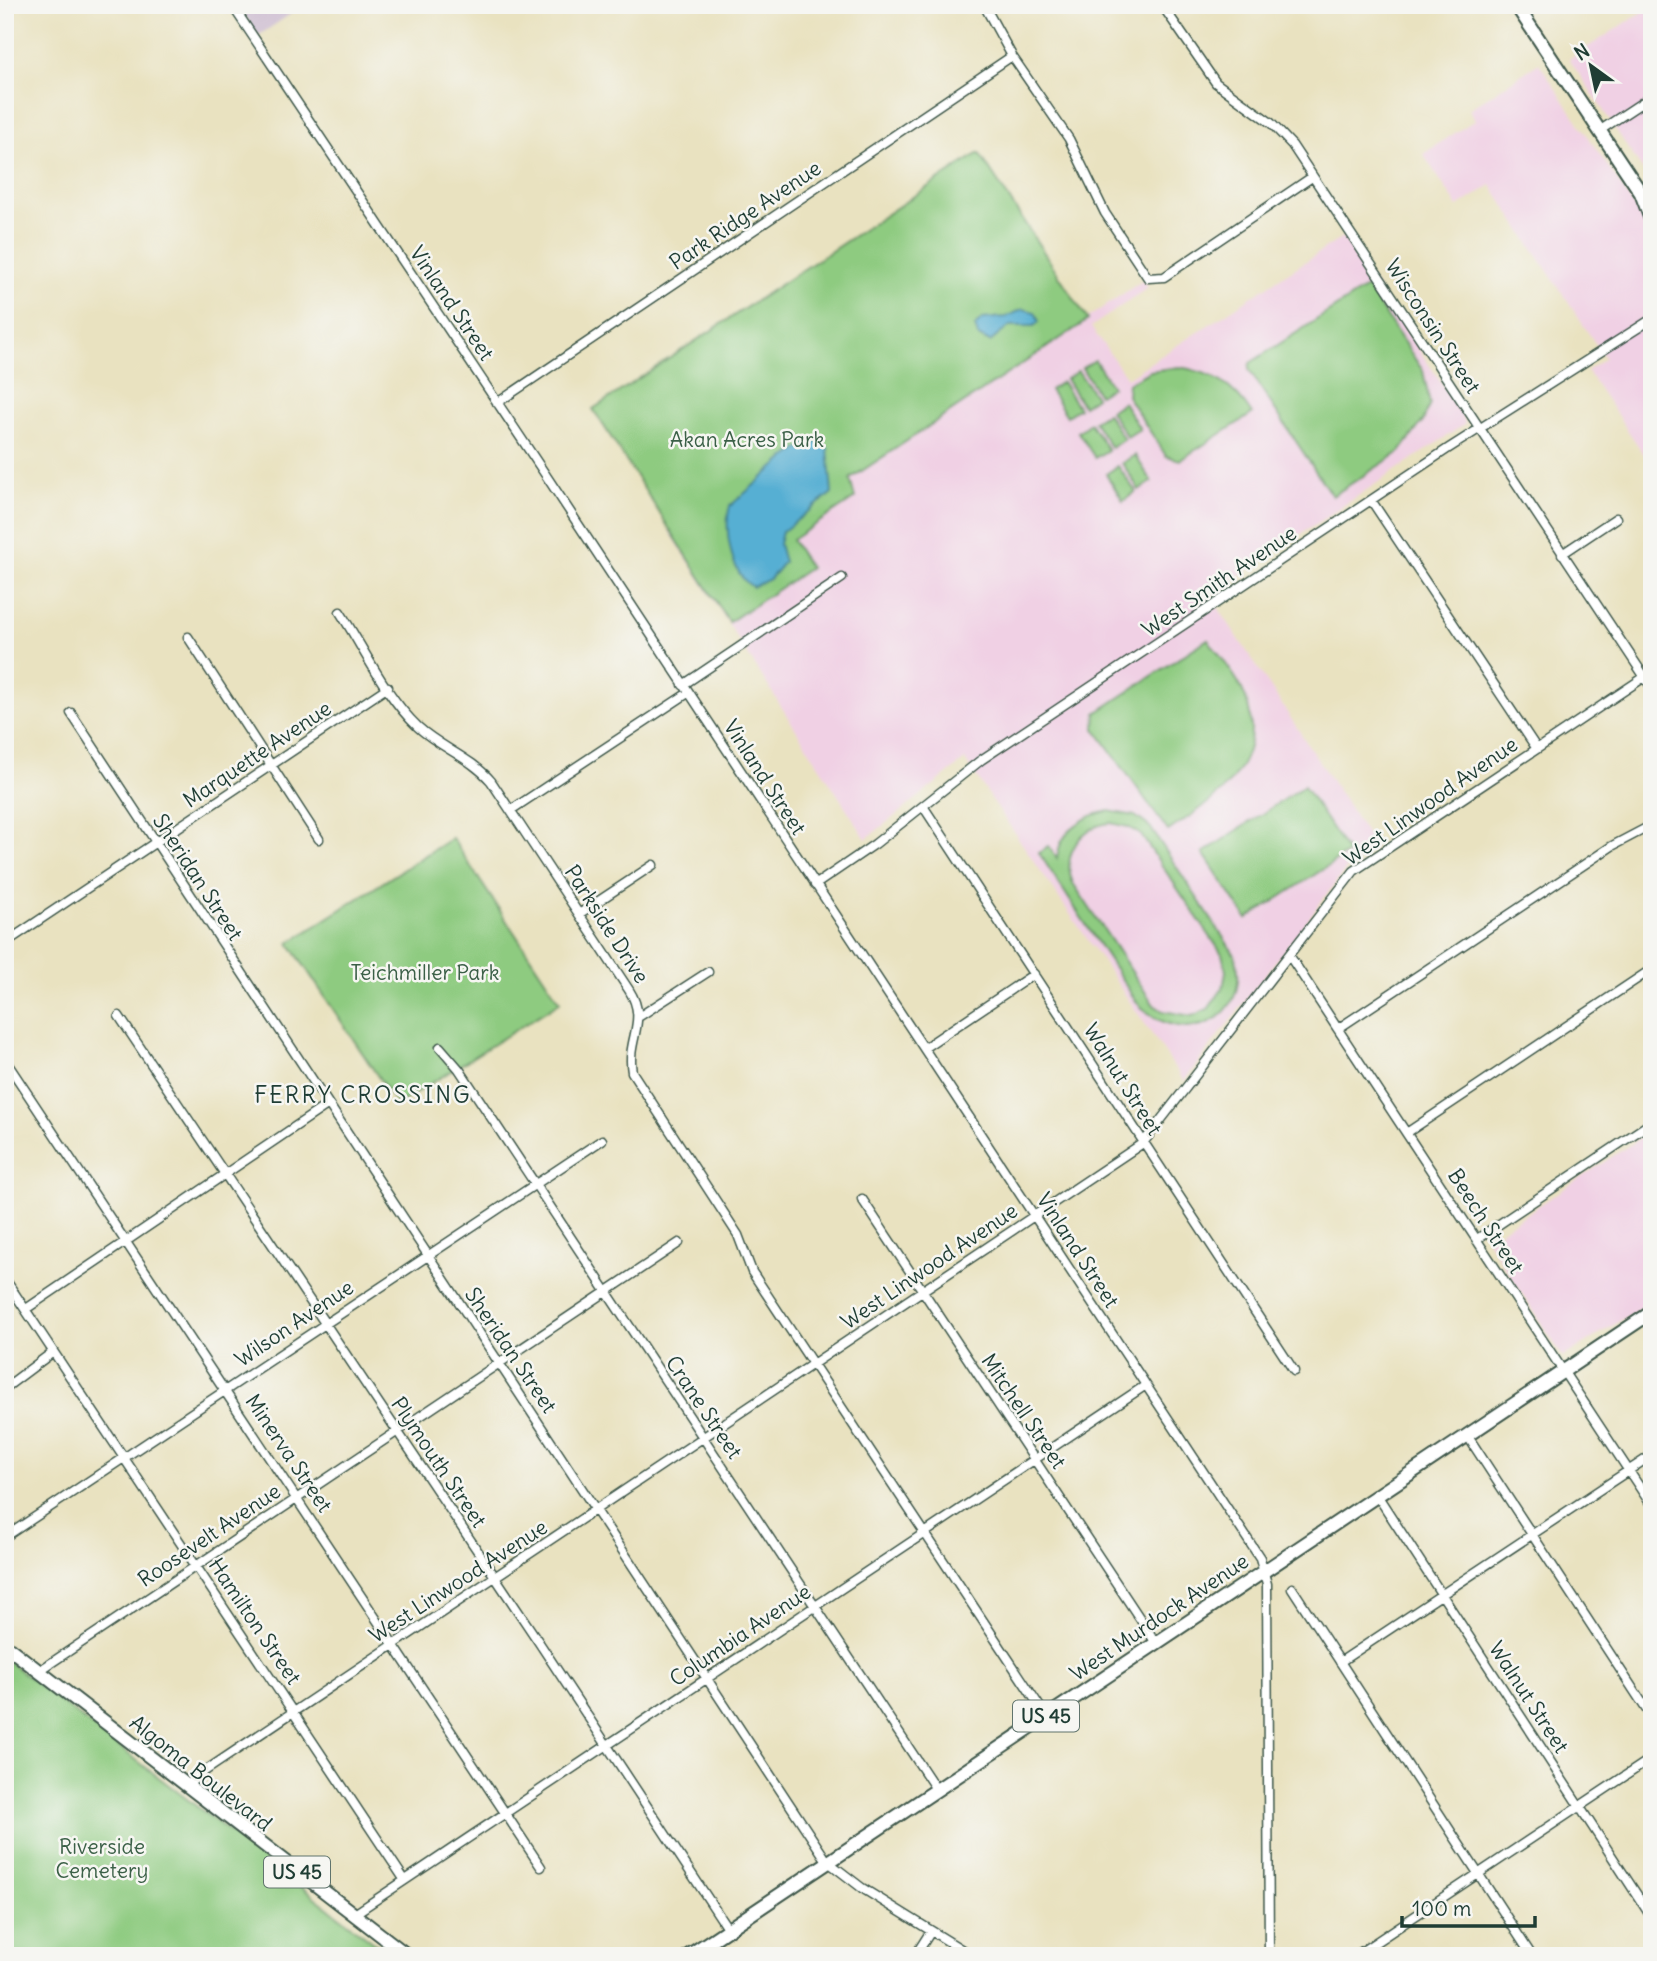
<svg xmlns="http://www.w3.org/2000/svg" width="1657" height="1961" font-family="Delius,sans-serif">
  <rect width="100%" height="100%" fill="#f6f6f2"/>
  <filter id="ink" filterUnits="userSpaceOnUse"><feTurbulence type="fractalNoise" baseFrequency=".0143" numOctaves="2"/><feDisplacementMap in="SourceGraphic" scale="14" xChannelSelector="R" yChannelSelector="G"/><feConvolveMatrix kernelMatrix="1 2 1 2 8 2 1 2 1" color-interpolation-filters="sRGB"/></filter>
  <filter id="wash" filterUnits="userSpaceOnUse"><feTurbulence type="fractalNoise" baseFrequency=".00686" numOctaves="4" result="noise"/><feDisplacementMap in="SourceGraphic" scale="28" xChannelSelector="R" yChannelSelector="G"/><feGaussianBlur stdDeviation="1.57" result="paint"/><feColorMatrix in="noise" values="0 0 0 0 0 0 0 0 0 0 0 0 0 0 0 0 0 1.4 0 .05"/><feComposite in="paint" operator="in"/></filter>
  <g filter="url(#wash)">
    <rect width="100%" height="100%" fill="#e9e2c0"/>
    <path fill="#f0d0e4" d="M 1652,6 L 1652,184 L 1569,59 Z
      M 1539,63 L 1652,233 L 1652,466 L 1587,371 L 1605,358 L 1491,185 L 1458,207 L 1423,154 L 1475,120 L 1469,109 Z
      M 1343,237 L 1461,412 L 1465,424 L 1210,595 L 1375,847 L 1347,868 L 1184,1081 L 965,760 L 866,839 L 669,531 L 677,521 L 850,479 L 1142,281 L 1147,285 L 1146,289 L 1091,327 L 1127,378 Z
      M 1652,1130 L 1652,1301 L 1563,1357 L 1487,1240 Z"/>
    <path fill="#cebed1" d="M 255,5 L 304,5 L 258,36 L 243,13 Z"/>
    <path fill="#8ecb80" stroke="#56845a" stroke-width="2" fill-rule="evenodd" d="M 979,153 L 1088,320 L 850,479 L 855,498 L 792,540 L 810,568 L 729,622 L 593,409 Z
      M 1367,287 L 1423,371 L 1430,404 L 1423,421 L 1400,452 L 1332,496 L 1249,370 L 1250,363 Z
      M 1095,360 L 1112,387 L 1099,395 L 1082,368 Z
      M 1179,367 C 1212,372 1234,386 1252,414 L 1180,460 L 1166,456 L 1127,396 L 1128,383 L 1150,371 Z
      M 1078,371 L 1096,397 L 1083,406 L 1066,379 Z
      M 1062,382 L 1079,408 L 1067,416 L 1050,390 Z
      M 1123,402 L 1140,429 L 1127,437 L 1110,411 Z
      M 1107,413 L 1124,439 L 1111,448 L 1094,421 Z
      M 1090,423 L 1108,450 L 1095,458 L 1078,432 Z
      M 1135,455 L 1152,482 L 1139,490 L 1122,463 Z
      M 1118,466 L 1136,492 L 1123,501 L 1106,474 Z
      M 1208,639 C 1220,657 1239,678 1246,699 C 1268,766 1216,799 1168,831 L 1095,729 L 1096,713 Z
      M 1304,786 L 1348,853 L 1247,919 L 1203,853 Z
      M 1109,811 L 1135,816 L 1150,827 L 1235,955 C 1254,1019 1184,1052 1138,1004 L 1039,853 L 1048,846 L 1057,858 C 1060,831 1084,815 1109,811 ZM 1111,823 L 1128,827 L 1141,835 L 1222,954 L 1226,971 L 1223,988 L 1208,1009 L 1192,1016 L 1163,1011 L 1154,1005 L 1073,883 C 1061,854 1081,826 1111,823 Z
      M 452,838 L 560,1002 L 397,1105 L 289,943 Z
      M 5,1659 L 391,1956 L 5,1956 Z"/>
    <path fill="#56afd3" stroke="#3a7684" stroke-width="2" d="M 1023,309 L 1035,312 L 1039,322 L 1034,326 L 1010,326 L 990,342 L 978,336 L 975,326 L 982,319 L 1006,317 Z
      M 811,441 L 824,444 L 828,449 L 832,493 L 782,532 L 779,544 L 784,562 L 770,579 L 753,587 C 731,575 723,528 730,506 L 785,458 Z"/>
  </g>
  <g filter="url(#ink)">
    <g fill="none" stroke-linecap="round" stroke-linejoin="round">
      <g stroke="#3d5649" stroke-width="11">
        <path id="street" d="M 232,5 L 545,474 L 1260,1558 L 1267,1584 L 1269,1956
          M 984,5 L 1012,56 L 1069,139 L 1105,213 L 1148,278 L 1164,277 L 1312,177
          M 1162,5 L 1216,83 L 1271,123 L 1292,145 L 1652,688
          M 1599,131 L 1652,96
          M 497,403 L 1012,56
          M 1371,500 L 1537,749
          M 1562,554 L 1616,518
          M 340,612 C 364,649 386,697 418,727 C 441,748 470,757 491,781 L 629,990 C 649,1021 626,1039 632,1072 L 738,1235 L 752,1272 L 1046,1716
          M 188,637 L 319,839
          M 683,685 L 842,578
          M 71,713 L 827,1861 L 862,1888 L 972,1956
          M 923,806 L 1294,1371
          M 511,810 L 688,693
          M 815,885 L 875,844 L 981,760 L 1449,448 L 1652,319
          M 579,914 L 653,865
          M 5,943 L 388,687
          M 1289,955 L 1652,1506
          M 119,1016 L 538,1641 L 728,1929
          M 640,1016 L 708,972
          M 1339,1028 L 1612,846 L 1652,825
          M 440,1047 L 459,1069 L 936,1789
          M 924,1048 L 1034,974
          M 5,1060 L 541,1867
          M 1408,1132 L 1652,969
          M 862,1199 L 1156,1643
          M 1477,1239 L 1652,1122
          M 5,1279 L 404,1879
          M 26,1309 L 327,1105
          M 5,1388 L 53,1352
          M 1467,1435 L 1652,1718
          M 1377,1495 L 1652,1918
          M 5,1537 L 602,1140
          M 1292,1588 L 1532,1956
          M 1340,1662 L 1652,1455
          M 39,1671 L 679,1243
          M 187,1787 L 196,1777 L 1143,1143 L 1354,871 L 1652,672
          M 353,1915 L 1146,1385
          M 915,1956 L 931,1931
          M 1355,1956 L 1652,1758"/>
      </g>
      <g stroke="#3d5649" stroke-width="16">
        <path id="primary" d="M 1516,5 L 1641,193 L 1652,222
          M 5,1645 L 408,1956
          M 688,1956 L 1652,1312"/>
      </g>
      <use href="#street" stroke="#fff" stroke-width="8"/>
      <use href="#primary" stroke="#fff" stroke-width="12"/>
    </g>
  </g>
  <g text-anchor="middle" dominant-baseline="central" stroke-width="5" stroke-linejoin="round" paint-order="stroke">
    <g fill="#f6f6f2" stroke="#60746d" stroke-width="2">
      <rect x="1013" y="1700.5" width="66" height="31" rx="5"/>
      <rect x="264" y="1856.5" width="66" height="31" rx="5"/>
    </g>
    <g font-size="19" font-weight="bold" fill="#1f3d34">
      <text x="1046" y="1716">US 45</text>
      <text x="297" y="1872">US 45</text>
    </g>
    <g font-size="21" fill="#1f3d34" stroke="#f6f6f2">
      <text transform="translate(745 215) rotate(-34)">Park Ridge Avenue</text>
      <text transform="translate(452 303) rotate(56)">Vinland Street</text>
      <text transform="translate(1433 326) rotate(57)">Wisconsin Street</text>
      <text transform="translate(1219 581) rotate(-34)">West Smith Avenue</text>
      <text transform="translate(257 754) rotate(-34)">Marquette Avenue</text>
      <text transform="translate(765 777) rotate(57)">Vinland Street</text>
      <text transform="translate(1430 801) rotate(-35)">West Linwood Avenue</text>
      <text transform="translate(198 877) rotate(57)">Sheridan Street</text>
      <text transform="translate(607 924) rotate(57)">Parkside Drive</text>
      <text transform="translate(1123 1079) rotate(58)">Walnut Street</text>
      <text transform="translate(1486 1221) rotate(57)">Beech Street</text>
      <text transform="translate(1078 1250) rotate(57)">Vinland Street</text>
      <text transform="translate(929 1266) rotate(-34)">West Linwood Avenue</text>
      <text transform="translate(294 1323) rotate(-34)">Wilson Avenue</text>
      <text transform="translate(511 1350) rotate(56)">Sheridan Street</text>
      <text transform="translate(704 1407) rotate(56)">Crane Street</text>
      <text transform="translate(1024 1411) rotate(56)">Mitchell Street</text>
      <text transform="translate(289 1453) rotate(56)">Minerva Street</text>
      <text transform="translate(439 1462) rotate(56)">Plymouth Street</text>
      <text transform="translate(209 1535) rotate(-34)">Roosevelt Avenue</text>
      <text transform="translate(458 1581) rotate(-33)">West Linwood Avenue</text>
      <text transform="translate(1159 1617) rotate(-34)">West Murdock Avenue</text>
      <text transform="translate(255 1621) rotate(56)">Hamilton Street</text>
      <text transform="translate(740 1635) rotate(-34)">Columbia Avenue</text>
      <text transform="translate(1529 1697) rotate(57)">Walnut Street</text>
      <text transform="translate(201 1773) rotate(38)">Algoma Boulevard</text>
    </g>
    <g font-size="21" fill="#3b6047" stroke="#f6f6f2">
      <text x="747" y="439">Akan Acres Park</text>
      <text x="425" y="972">Teichmiller Park</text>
      <text x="102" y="1846">Riverside<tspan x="102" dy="24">Cemetery</tspan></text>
    </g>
    <g font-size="23" letter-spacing="2" fill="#1f3d34" stroke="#f6f6f2">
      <text x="363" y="1094">FERRY CROSSING</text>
    </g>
  </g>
  <rect width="1657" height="1961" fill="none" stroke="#f6f6f2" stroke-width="28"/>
  <g transform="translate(1591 66) rotate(327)" stroke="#f6f6f2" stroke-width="5" paint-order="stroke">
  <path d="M0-5L12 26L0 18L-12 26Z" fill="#1f3d34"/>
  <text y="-10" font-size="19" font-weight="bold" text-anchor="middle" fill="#1f3d34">N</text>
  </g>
  <path d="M1402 1916v10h133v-10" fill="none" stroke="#1f3d34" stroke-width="3.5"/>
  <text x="1412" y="1916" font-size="21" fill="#1f3d34" stroke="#f6f6f2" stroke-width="5" paint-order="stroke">100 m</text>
</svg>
